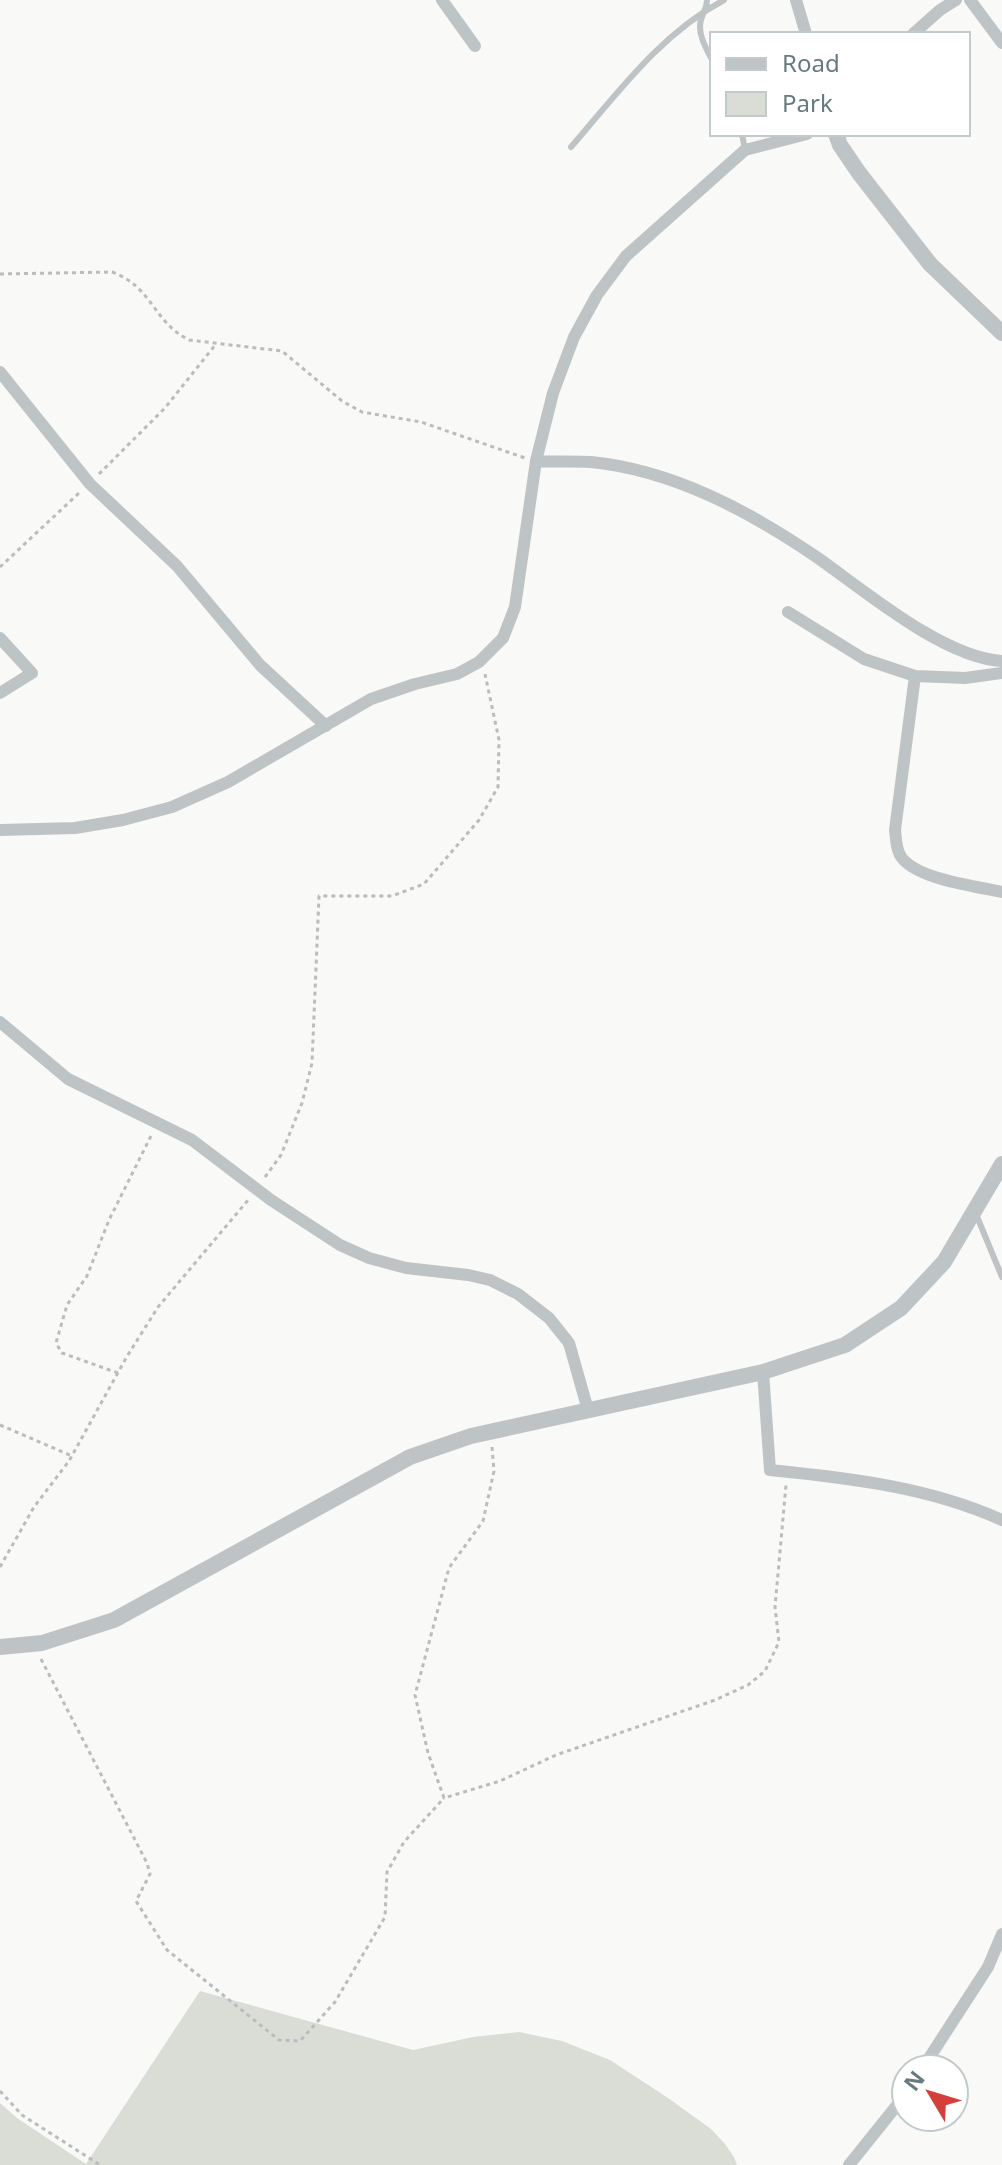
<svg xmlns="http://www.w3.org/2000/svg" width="1002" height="2165" font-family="'Noto Sans',sans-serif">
  <rect width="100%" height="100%" fill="#f9f9f7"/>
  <path fill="#daddd6" d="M 200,1991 L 413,2050 L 473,2037 L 519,2032 L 562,2041 L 610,2060 L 668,2098 L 711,2129 L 725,2144 L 734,2157 L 737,2165 L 0,2165 L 0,2103 L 17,2118 L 86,2164 Z"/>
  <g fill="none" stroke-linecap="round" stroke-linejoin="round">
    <path stroke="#b9bdbf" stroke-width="3" stroke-dasharray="4 4" stroke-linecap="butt" d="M 0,274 L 112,272 C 152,286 153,322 189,340 L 282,351 L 342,401 L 362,412 L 421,422 L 525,458
      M 99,474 L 165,408 L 216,344
      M 0,567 L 79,493
      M 265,1177 L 281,1155 L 302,1103 L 312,1063 L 319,896 L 392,896 L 424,884 L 479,820 L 498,787 L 499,740 L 485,674
      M 118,1373 L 62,1353 L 56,1343 L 67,1305 L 87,1276 L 109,1220 L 151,1136
      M 0,1425 L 72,1456
      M 492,1447 L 494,1471 L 483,1521 L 449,1568 L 415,1695 L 428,1753 L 444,1798 L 500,1781 L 556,1755 L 715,1700 L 748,1685 L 765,1671 L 779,1642 L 775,1607 L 786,1485
      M 0,1567 L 34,1507 L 69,1461 L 126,1358 L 158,1307 L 249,1199
      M 41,1659 L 147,1863 L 150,1874 L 136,1901 L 167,1950 L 279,2040 L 300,2041 L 335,2002 L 385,1917 L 387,1872 L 404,1842 L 444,1798
      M 0,2091 L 22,2115 L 100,2165"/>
    <path stroke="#bec4c6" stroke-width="6" d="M 707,0 C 707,9 703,12 701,20 C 697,33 706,48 712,60
      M 742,134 L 745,150
      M 571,147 C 617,94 660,34 724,0
      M 976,1214 L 1002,1277"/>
    <path stroke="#bec4c6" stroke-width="12" d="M 442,0 L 475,46
      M 796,0 L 806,34
      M 970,0 L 1002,43
      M 913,34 L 940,10 L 956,0
      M 0,372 L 90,484 L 177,566 L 260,665 L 326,726
      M 536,461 C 554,462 573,461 591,462 C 673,470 751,512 818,558 C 865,591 944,658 1002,661
      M 788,612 L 864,659 L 915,676 L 965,678 L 1002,673
      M 0,638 L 32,673 L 0,693
      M 915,676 L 895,830 C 896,838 896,848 900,855 C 913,879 976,886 1002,892
      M 0,830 L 75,828 L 123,820 L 172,807 L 228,782 L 371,699 L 415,684 L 457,674 L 479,662 L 503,638 L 515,607 L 536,461 L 553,393 L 574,337 L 597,295 L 626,256 L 745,150 L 807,134
      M 0,1022 L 68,1079 L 192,1140 L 271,1200 L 340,1245 L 369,1258 L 406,1268 L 468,1275 L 490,1280 L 518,1294 L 549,1318 L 569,1343 L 588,1410
      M 763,1372 L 770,1470 C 849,1478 929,1487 1002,1520
      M 922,2069 L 988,1967 L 1002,1934
      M 849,2165 L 906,2094"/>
    <path stroke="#bec4c6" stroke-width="16" d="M 836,134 L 840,145 L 859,173 L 930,264 L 1002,333
      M 0,1647 L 42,1643 L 114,1620 L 410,1457 L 471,1436 L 763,1372 L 845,1345 L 901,1308 L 944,1262 L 1002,1164"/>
  </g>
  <rect x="710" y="32" width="260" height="104" fill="#ffffff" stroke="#c2cacc" stroke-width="2"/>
  <rect x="726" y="58" width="40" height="12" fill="#bec4c6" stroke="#c2cacc" stroke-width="2"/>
  <text x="782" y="72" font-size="24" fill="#667a7f">Road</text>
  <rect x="726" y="92" width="40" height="24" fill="#daddd6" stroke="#c2cacc" stroke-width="2"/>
  <text x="782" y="112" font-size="24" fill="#667a7f">Park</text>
  <g transform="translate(930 2093) rotate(308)"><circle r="38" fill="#ffffff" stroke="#c2cacc" stroke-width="2"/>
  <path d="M0-6L14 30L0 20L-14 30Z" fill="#d53f3b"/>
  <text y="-12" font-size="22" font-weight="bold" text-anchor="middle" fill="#667a7f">N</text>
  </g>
</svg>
